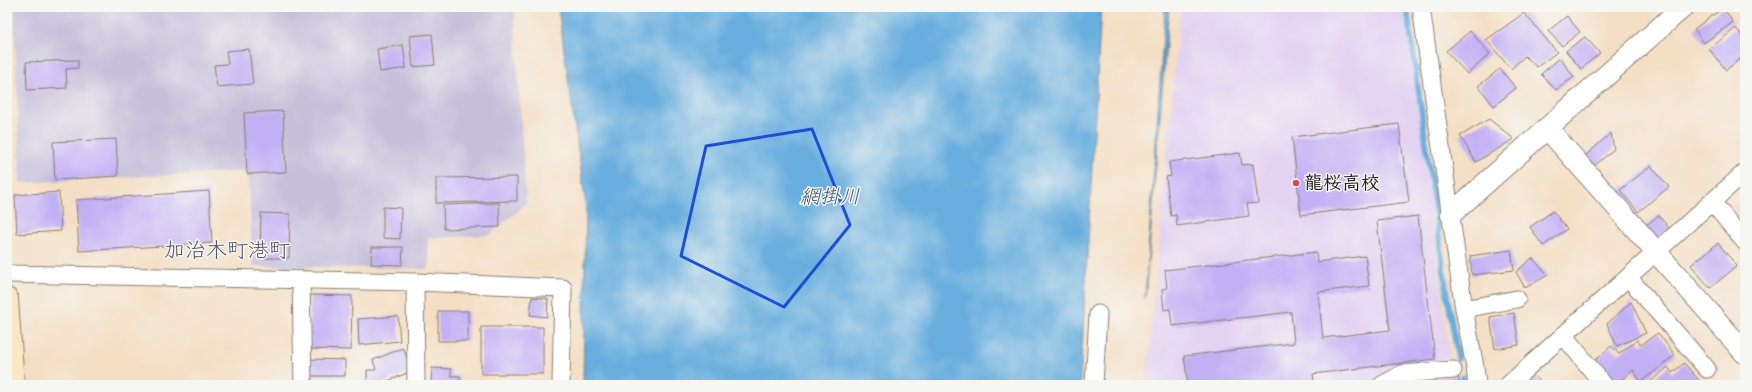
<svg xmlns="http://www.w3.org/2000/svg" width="1752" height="392" font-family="Caveat,'Klee One',sans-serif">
  <rect width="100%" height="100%" fill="#f6f6f2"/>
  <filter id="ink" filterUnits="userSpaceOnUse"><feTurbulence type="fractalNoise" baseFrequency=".025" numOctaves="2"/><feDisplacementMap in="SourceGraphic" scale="8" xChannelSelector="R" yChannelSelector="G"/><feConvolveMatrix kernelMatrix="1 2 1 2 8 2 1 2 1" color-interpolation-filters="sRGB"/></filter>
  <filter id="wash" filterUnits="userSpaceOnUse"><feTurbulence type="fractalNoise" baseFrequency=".012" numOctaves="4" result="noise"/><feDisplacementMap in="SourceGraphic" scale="16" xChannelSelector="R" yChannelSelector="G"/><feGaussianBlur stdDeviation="0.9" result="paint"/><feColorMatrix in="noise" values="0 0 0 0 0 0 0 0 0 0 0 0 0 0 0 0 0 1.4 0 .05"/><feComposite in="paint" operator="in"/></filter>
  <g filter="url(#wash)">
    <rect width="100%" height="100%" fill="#f4dfc5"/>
    <path fill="#e3d3f2" d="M 1180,7 L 1406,7 L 1450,358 L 1394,371 L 1368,385 L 1146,385 Z"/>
    <path fill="#c6c0da" d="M 14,7 L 514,7 L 526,204 L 489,235 L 428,238 L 429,269 L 253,266 L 248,171 L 20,183 Z"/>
    <path fill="#68aede" stroke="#42657d" d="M 558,7 L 1101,7 L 1080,385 L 583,385 L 586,206 Z
      M 1165,7 L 1169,7 L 1145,299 Z"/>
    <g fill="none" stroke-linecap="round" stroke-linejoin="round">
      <path stroke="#68aede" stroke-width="5.5" d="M 1407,7 L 1447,294 L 1458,359
        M 1463,377 L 1464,385"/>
    </g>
    <g id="blocks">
      <path fill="#c2b0f5" d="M 1723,8 L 1733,22 L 1704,43 L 1694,29 Z
        M 1524,13 L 1557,52 L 1537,67 L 1525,56 L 1511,69 L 1486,40 Z
        M 1567,16 L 1580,32 L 1562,46 L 1548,31 Z
        M 1736,28 L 1745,40 L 1745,55 L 1726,70 L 1709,49 Z
        M 1470,31 L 1490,54 L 1467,74 L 1446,51 Z
        M 432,34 L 435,65 L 413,67 L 410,36 Z
        M 1585,37 L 1600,53 L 1581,69 L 1566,51 Z
        M 403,45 L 406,68 L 380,72 L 377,49 Z
        M 249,49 L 253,84 L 217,87 L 214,65 L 228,64 L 226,51 Z
        M 1560,58 L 1574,77 L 1556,90 L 1541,74 Z
        M 78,60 L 78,68 L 66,69 L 67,88 L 27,90 L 26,62 Z
        M 1500,69 L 1516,88 L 1494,106 L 1478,86 Z
        M 283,111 L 286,172 L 247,174 L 244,113 Z
        M 1489,119 L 1514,139 L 1476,162 L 1460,136 Z
        M 1399,124 L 1409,202 L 1301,215 L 1292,137 Z
        M 1611,133 L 1614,149 L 1593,167 L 1584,157 Z
        M 116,139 L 118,176 L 55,180 L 53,142 Z
        M 1240,153 L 1242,165 L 1253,164 L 1258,203 L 1247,204 L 1249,216 L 1177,226 L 1176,215 L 1171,216 L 1166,177 L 1171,176 L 1169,162 Z
        M 1651,166 L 1669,187 L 1638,212 L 1620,190 Z
        M 517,177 L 517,201 L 436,203 L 436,178 Z
        M 209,191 L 212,243 L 79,251 L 76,200 Z
        M 59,192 L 61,231 L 17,234 L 15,195 Z
        M 499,203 L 500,227 L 444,229 L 443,205 Z
        M 383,207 L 401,208 L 400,239 L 383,238 Z
        M 1553,211 L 1567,229 L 1543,246 L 1530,227 Z
        M 261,213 L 290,214 L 289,258 L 260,258 Z
        M 1659,215 L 1671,231 L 1656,242 L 1644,227 Z
        M 1418,216 L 1435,359 L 1313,374 L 1314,381 L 1282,385 L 1188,385 L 1184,356 L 1294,343 L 1291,312 L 1172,326 L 1170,309 L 1164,310 L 1162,289 L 1167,288 L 1165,270 L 1316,252 L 1317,262 L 1365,256 L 1369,286 L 1318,292 L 1323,338 L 1390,330 L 1377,221 Z
        M 1718,243 L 1737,266 L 1710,288 L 1691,265 Z
        M 372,247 L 403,247 L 402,265 L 371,264 Z
        M 1511,250 L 1514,270 L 1472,275 L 1470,256 Z
        M 1532,258 L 1548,275 L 1525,288 L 1516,272 Z
        M 310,295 L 352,296 L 351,350 L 309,349 Z
        M 532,297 L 548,299 L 547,317 L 530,315 Z
        M 1631,302 L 1646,333 L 1617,346 L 1607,324 Z
        M 438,311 L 468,311 L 468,341 L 438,341 Z
        M 1514,313 L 1519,345 L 1495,349 L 1490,317 Z
        M 398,316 L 400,341 L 359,345 L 358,319 Z
        M 481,327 L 543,327 L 543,374 L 481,374 Z
        M 1658,333 L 1675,355 L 1641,382 L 1633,370 L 1616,385 L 1599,385 L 1585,369 L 1611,346 L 1619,354 L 1637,340 L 1641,345 Z
        M 403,348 L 412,371 L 383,383 L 383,385 L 367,385 L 367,370 L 376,370 L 373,360 Z
        M 309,359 L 345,360 L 345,376 L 309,376 Z
        M 1684,363 L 1703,385 L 1653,385 L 1650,382 L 1668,367 L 1672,373 Z
        M 432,368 L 451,369 L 451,376 L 460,376 L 460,385 L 431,385 Z
        M 1533,374 L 1543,385 L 1521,385 Z
        M 1458,375 L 1460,385 L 1426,385 L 1425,380 Z
        M 514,382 L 535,382 L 535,385 L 514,385 Z"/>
    </g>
  </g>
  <g filter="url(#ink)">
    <use href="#blocks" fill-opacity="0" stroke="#887e70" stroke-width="1"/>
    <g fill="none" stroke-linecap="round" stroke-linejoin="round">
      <g stroke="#887e70" stroke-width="19">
        <path id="minor" d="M 1421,7 L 1464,309 L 1475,367 L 1477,385
          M 1712,202 L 1745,242
          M 7,274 L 415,282 L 563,288 L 561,385
          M 1628,277 L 1707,369
          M 301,281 L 303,385
          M 415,282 L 416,385
          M 1464,309 L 1517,299
          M 1564,336 L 1604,385
          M 1094,385 L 1098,314
          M 1382,385 L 1402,374 L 1453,370
          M 1508,385 L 1745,172"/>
      </g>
      <g stroke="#887e70" stroke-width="23">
        <path id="tertiary" d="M 1547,128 L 1745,353
          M 1451,214 L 1683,7"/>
      </g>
      <g stroke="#887e70" stroke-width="24">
        <path id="secondary" d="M 7,299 L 13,385"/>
      </g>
      <use href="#minor" stroke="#fff" stroke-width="17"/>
      <use href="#tertiary" stroke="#fff" stroke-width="21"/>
      <use href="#secondary" stroke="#fae7c3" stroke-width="22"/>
    </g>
  </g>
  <path fill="none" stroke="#1d4ed8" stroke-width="3" stroke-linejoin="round" d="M 812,129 L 850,225 L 784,307 L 681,256 L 706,146 Z"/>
  <circle fill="#d1495b" stroke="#f6f6f2" stroke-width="1.5" cx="1296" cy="183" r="4"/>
  <g text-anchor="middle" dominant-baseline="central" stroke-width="3" stroke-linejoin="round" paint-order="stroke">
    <g font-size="19" font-weight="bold" fill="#1c1c1c" stroke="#f6f6f2" text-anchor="start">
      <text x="1304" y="183">龍桜高校</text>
    </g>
    <g font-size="20" font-style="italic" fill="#3a566a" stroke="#f6f6f2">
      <text x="830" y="196">網掛川</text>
    </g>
    <g font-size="21" fill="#565068" stroke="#f6f6f2">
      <text x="227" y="250">加治木町港町</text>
    </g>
  </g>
  <rect width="1752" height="392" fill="none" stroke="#f6f6f2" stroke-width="24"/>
</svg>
